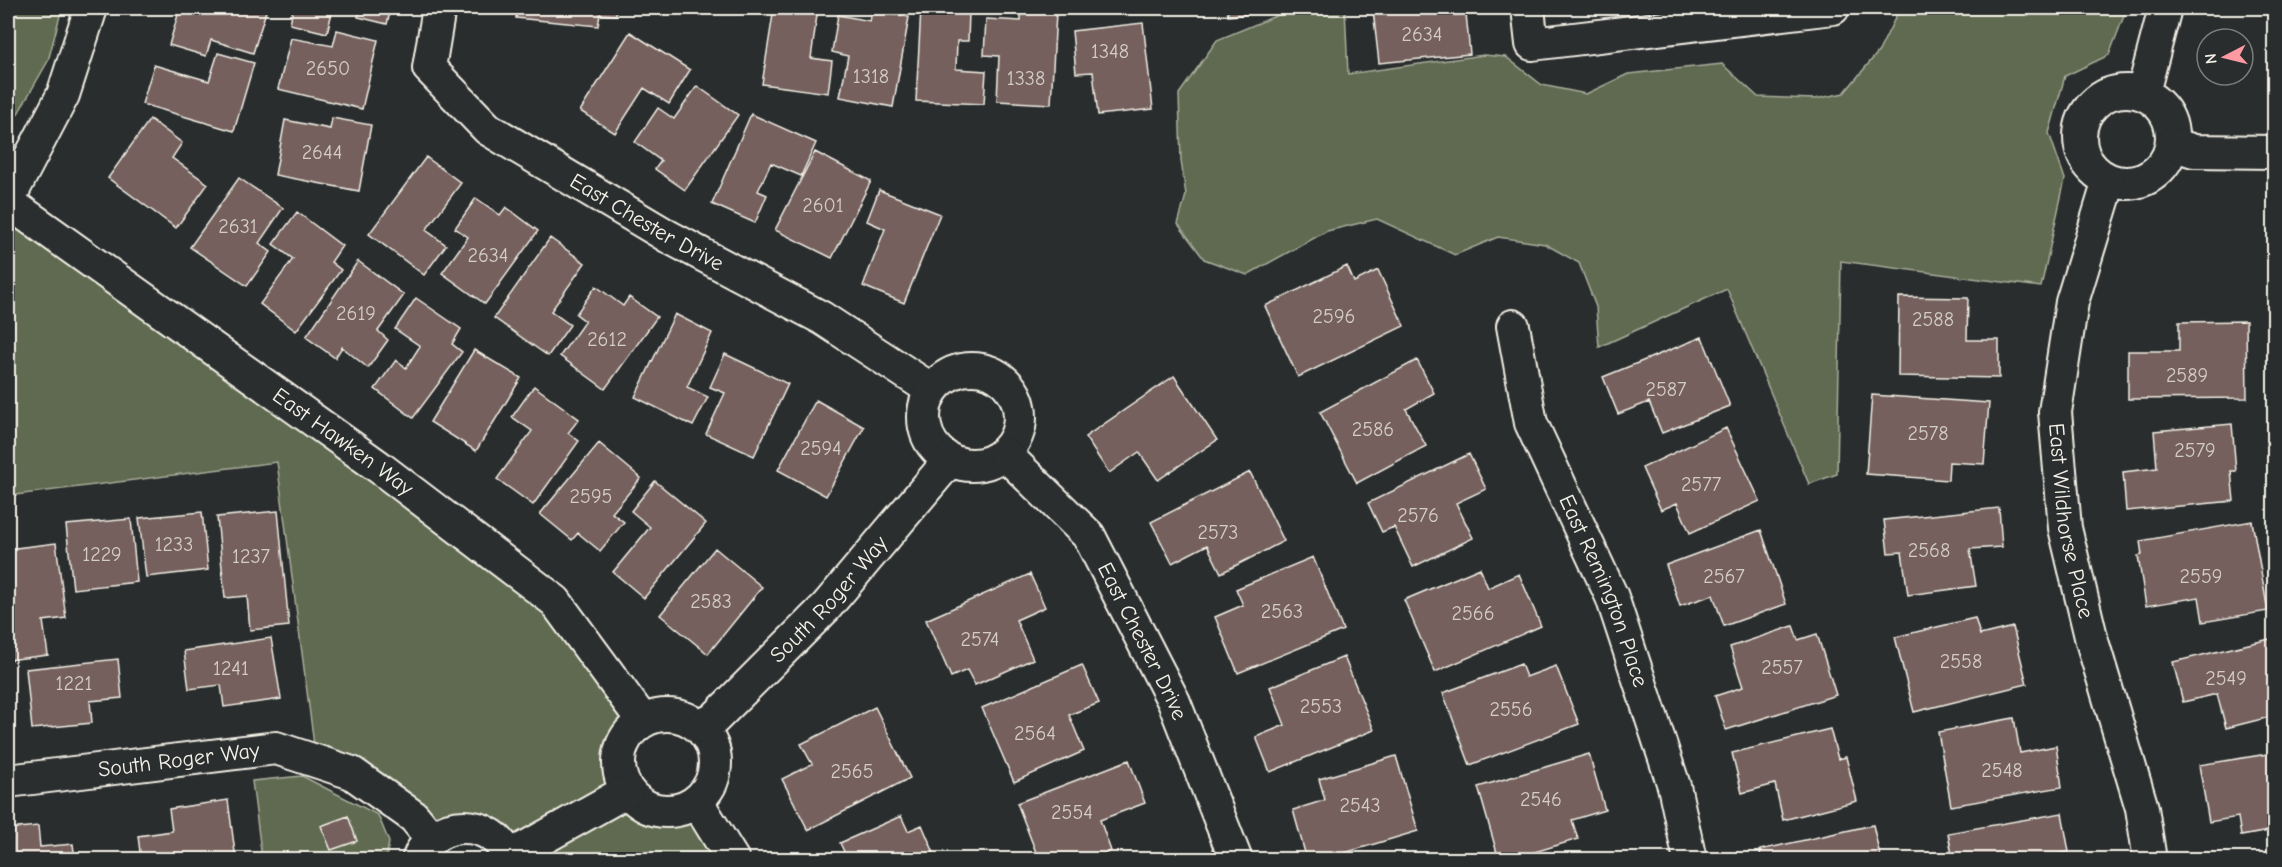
<svg xmlns="http://www.w3.org/2000/svg" width="2282" height="867" font-family="'Comic Neue',sans-serif">
  <rect width="100%" height="100%" fill="#2a2d2e"/>
  <filter id="ink" filterUnits="userSpaceOnUse"><feTurbulence type="fractalNoise" baseFrequency=".0167" numOctaves="2"/><feDisplacementMap in="SourceGraphic" scale="12" xChannelSelector="R" yChannelSelector="G"/><feConvolveMatrix kernelMatrix="1 2 1 2 8 2 1 2 1" color-interpolation-filters="sRGB"/></filter>
  <g filter="url(#ink)">
    <path fill="#616b51" stroke="#aaae9c" stroke-width="1.5" d="M 8,8 L 62,8 L 48,61 L 8,131 Z
      M 1316,8 L 1345,8 L 1348,74 L 1484,55 L 1506,57 L 1542,85 L 1586,94 L 1628,74 L 1722,64 L 1758,97 L 1815,99 L 1844,93 L 1879,51 L 1900,8 L 2127,8 L 2109,55 L 2065,76 L 2049,133 L 2065,179 L 2041,287 L 1841,261 L 1837,474 L 1809,484 L 1727,289 L 1599,347 L 1596,307 L 1579,263 L 1545,244 L 1498,237 L 1455,255 L 1377,219 L 1327,231 L 1247,275 L 1204,259 L 1178,224 L 1186,195 L 1181,161 L 1179,94 L 1217,40 L 1278,15 Z
      M 8,202 L 555,601 L 643,721 C 589,764 634,834 697,802 L 732,859 L 510,859 L 444,829 L 316,760 L 277,462 L 8,496 Z
      M 302,776 L 378,815 L 389,842 L 386,859 L 262,859 L 252,781 Z"/>
    <path fill="#74615d" stroke="#f4f1e8" stroke-width="1.5" d="M 180,8 L 267,8 L 253,53 L 211,40 L 206,56 L 169,45 Z
      M 293,8 L 333,8 L 327,33 L 290,24 Z
      M 360,8 L 391,8 L 387,24 L 358,17 Z
      M 517,8 L 617,8 L 616,15 L 600,14 L 598,26 L 516,18 Z
      M 774,8 L 818,8 L 811,58 L 832,61 L 828,93 L 762,84 Z
      M 1227,8 L 1308,8 L 1228,16 Z
      M 1400,8 L 1452,8 L 1453,15 L 1466,14 L 1470,54 L 1379,63 L 1373,10 Z
      M 921,9 L 969,12 L 968,41 L 957,41 L 956,69 L 986,71 L 984,104 L 916,101 Z
      M 872,11 L 909,17 L 893,107 L 840,97 L 848,56 L 832,52 L 838,15 L 870,21 Z
      M 1021,11 L 1056,13 L 1051,104 L 997,101 L 999,56 L 984,55 L 986,19 L 1021,21 Z
      M 1143,23 L 1153,109 L 1098,115 L 1093,72 L 1076,73 L 1072,31 Z
      M 337,30 L 378,40 L 362,109 L 278,89 L 291,38 L 333,46 Z
      M 630,32 L 690,70 L 669,104 L 644,88 L 615,133 L 580,111 Z
      M 218,53 L 254,63 L 234,131 L 142,104 L 154,65 L 209,81 Z
      M 697,86 L 738,115 L 685,190 L 655,169 L 661,161 L 635,142 L 658,108 L 674,119 Z
      M 751,114 L 816,143 L 801,176 L 771,163 L 758,191 L 767,195 L 755,223 L 712,204 Z
      M 332,118 L 371,125 L 359,191 L 275,175 L 285,120 L 330,129 Z
      M 150,119 L 182,143 L 172,158 L 208,184 L 176,228 L 108,178 Z
      M 815,152 L 871,181 L 832,258 L 775,230 Z
      M 426,157 L 461,183 L 426,230 L 446,245 L 424,275 L 369,234 Z
      M 239,178 L 283,208 L 259,243 L 271,252 L 247,286 L 190,247 Z
      M 879,190 L 940,214 L 904,303 L 863,286 L 885,229 L 867,221 Z
      M 476,198 L 500,215 L 506,207 L 538,231 L 485,304 L 442,273 L 468,237 L 455,228 Z
      M 297,212 L 342,246 L 331,262 L 341,270 L 296,331 L 260,304 L 293,259 L 273,244 Z
      M 550,238 L 585,263 L 551,311 L 570,325 L 548,356 L 494,318 Z
      M 358,261 L 404,295 L 378,331 L 388,340 L 368,368 L 342,347 L 335,358 L 306,337 Z
      M 1347,266 L 1354,282 L 1378,270 L 1404,326 L 1298,377 L 1265,306 Z
      M 596,286 L 623,306 L 629,297 L 657,317 L 605,389 L 560,356 L 585,321 L 576,314 Z
      M 1899,297 L 1968,298 L 1967,340 L 1999,340 L 1999,378 L 1898,376 Z
      M 416,298 L 461,329 L 452,344 L 462,352 L 413,418 L 375,389 L 396,360 L 406,368 L 420,346 L 395,329 Z
      M 675,314 L 712,333 L 687,387 L 708,397 L 693,426 L 635,397 Z
      M 2246,321 L 2247,398 L 2128,399 L 2128,351 L 2179,351 L 2179,322 Z
      M 1702,337 L 1730,406 L 1662,433 L 1649,402 L 1618,414 L 1603,377 Z
      M 474,350 L 521,378 L 476,451 L 430,422 Z
      M 725,354 L 788,384 L 754,456 L 706,434 L 725,393 L 710,387 Z
      M 1417,360 L 1434,393 L 1406,409 L 1426,446 L 1357,483 L 1320,412 Z
      M 1174,376 L 1217,440 L 1158,480 L 1139,452 L 1109,473 L 1085,437 Z
      M 534,386 L 579,419 L 568,433 L 579,441 L 533,505 L 497,479 L 532,431 L 512,417 Z
      M 1872,395 L 1989,403 L 1984,464 L 1949,462 L 1948,480 L 1866,474 Z
      M 816,400 L 864,427 L 826,496 L 778,470 Z
      M 2232,424 L 2236,471 L 2231,471 L 2234,501 L 2126,511 L 2123,472 L 2157,468 L 2154,431 Z
      M 1726,428 L 1760,501 L 1690,533 L 1677,503 L 1661,510 L 1642,468 Z
      M 599,443 L 641,478 L 612,513 L 624,522 L 600,551 L 578,533 L 572,540 L 540,514 Z
      M 1469,454 L 1486,489 L 1456,503 L 1473,538 L 1413,567 L 1394,527 L 1382,532 L 1368,503 Z
      M 1250,472 L 1284,541 L 1221,573 L 1207,545 L 1172,563 L 1151,522 Z
      M 655,481 L 706,523 L 644,598 L 613,572 L 650,527 L 631,511 Z
      M 1999,508 L 2002,547 L 1970,549 L 1976,586 L 1908,595 L 1902,552 L 1888,553 L 1884,520 Z
      M 278,511 L 289,626 L 250,630 L 247,596 L 225,598 L 217,517 Z
      M 202,512 L 208,570 L 146,577 L 139,518 Z
      M 131,519 L 137,582 L 73,589 L 66,525 Z
      M 2252,521 L 2268,611 L 2203,622 L 2199,597 L 2146,606 L 2138,556 L 2142,555 L 2140,541 Z
      M 1761,530 L 1786,604 L 1724,626 L 1713,595 L 1680,606 L 1666,565 Z
      M 56,543 L 66,618 L 43,621 L 48,655 L 8,660 L 8,549 Z
      M 715,548 L 762,587 L 708,654 L 660,615 Z
      M 1313,557 L 1343,630 L 1238,673 L 1215,617 L 1243,605 L 1236,589 Z
      M 1480,568 L 1488,588 L 1519,574 L 1541,626 L 1435,672 L 1404,600 Z
      M 1030,574 L 1045,607 L 1016,620 L 1033,659 L 975,685 L 967,670 L 951,677 L 926,620 Z
      M 1975,618 L 1980,635 L 2013,627 L 2027,684 L 1914,712 L 1895,637 Z
      M 1793,626 L 1798,640 L 1817,634 L 1836,695 L 1726,730 L 1715,696 L 1743,687 L 1730,647 Z
      M 271,638 L 281,699 L 224,707 L 221,685 L 189,689 L 184,651 Z
      M 2274,638 L 2274,716 L 2226,728 L 2217,694 L 2183,702 L 2173,662 Z
      M 1344,657 L 1374,730 L 1270,772 L 1256,737 L 1285,725 L 1270,687 Z
      M 118,659 L 122,698 L 90,701 L 92,723 L 32,729 L 26,669 Z
      M 1521,664 L 1526,677 L 1556,666 L 1579,724 L 1470,765 L 1443,693 Z
      M 1082,665 L 1099,703 L 1069,715 L 1084,751 L 1014,782 L 982,708 Z
      M 875,707 L 910,778 L 808,830 L 782,779 L 812,764 L 801,744 Z
      M 2014,718 L 2020,753 L 2056,746 L 2062,787 L 1951,806 L 1938,732 Z
      M 1830,729 L 1838,759 L 1846,757 L 1857,801 L 1783,820 L 1775,784 L 1742,793 L 1732,753 Z
      M 2274,753 L 2274,830 L 2241,836 L 2238,817 L 2209,822 L 2199,765 Z
      M 1589,754 L 1605,810 L 1572,820 L 1578,839 L 1508,860 L 1499,860 L 1478,787 Z
      M 1396,756 L 1418,831 L 1321,860 L 1307,860 L 1293,810 L 1325,800 L 1319,779 Z
      M 1129,760 L 1145,803 L 1100,820 L 1111,851 L 1089,860 L 1039,860 L 1017,803 Z
      M 228,800 L 236,860 L 141,860 L 138,836 L 172,831 L 169,809 Z
      M 2062,813 L 2069,852 L 2037,857 L 2038,860 L 1953,860 L 1948,833 Z
      M 348,816 L 357,841 L 331,850 L 321,826 Z
      M 901,816 L 908,831 L 922,825 L 937,860 L 848,860 L 840,843 Z
      M 1873,825 L 1881,860 L 1761,860 L 1760,850 Z
      M 38,826 L 40,847 L 73,844 L 75,860 L 8,860 L 8,829 Z"/>
    <g fill="none" stroke-linecap="round" stroke-linejoin="round">
      <g stroke="#f4f1e8" stroke-width="36">
        <g id="minor">
          <path id="s1" d="M 439,8 L 429,68 L 488,129 L 669,237 L 822,318 L 932,390"/>
          <path d="M 1528,8 L 1532,44 L 1833,8"/>
          <circle cx="2126" cy="137" r="46"/>
          <path d="M 2143,93 L 2165,8"/>
          <path d="M 2172,144 L 2194,151 L 2274,152"/>
          <path id="s2" d="M 2109,181 L 2072,302 L 2055,412 L 2065,528 L 2092,641 L 2142,808 L 2150,860"/>
          <path d="M 8,200 L 63,95 L 91,8"/>
          <path id="s3" d="M 8,202 L 379,467 L 555,601 L 643,721"/>
          <path id="s4" d="M 1513,326 L 1531,423 L 1612,597 L 1674,786 L 1690,860"/>
          <circle cx="972" cy="417" r="48"/>
          <path id="s5" d="M 1004,453 L 1089,536 L 1174,702 L 1236,860"/>
          <circle cx="667" cy="763" r="48"/>
          <path id="s6" d="M 699,727 L 714,719 L 826,607 L 949,461"/>
          <path id="s7" d="M 8,781 L 276,748 L 352,773 L 414,817 L 431,838"/>
          <path d="M 697,802 L 733,860"/>
          <path d="M 509,857 L 627,791"/>
          <path d="M 418,860 C 433,816 495,816 510,860"/>
        </g>
      </g>
      <use href="#minor" stroke="#2a2d2e" stroke-width="32"/>
    </g>
  </g>
  <g text-anchor="middle" dominant-baseline="central" stroke-width="5" stroke-linejoin="round" paint-order="stroke">
    <g font-size="20" fill="#d4cdc5">
      <text x="1422" y="34">2634</text>
      <text x="1110" y="51">1348</text>
      <text x="328" y="68">2650</text>
      <text x="871" y="76">1318</text>
      <text x="1026" y="78">1338</text>
      <text x="322" y="152">2644</text>
      <text x="823" y="205">2601</text>
      <text x="238" y="226">2631</text>
      <text x="488" y="255">2634</text>
      <text x="356" y="313">2619</text>
      <text x="1334" y="316">2596</text>
      <text x="1933" y="319">2588</text>
      <text x="607" y="339">2612</text>
      <text x="2187" y="375">2589</text>
      <text x="1666" y="389">2587</text>
      <text x="1373" y="429">2586</text>
      <text x="1928" y="433">2578</text>
      <text x="821" y="448">2594</text>
      <text x="2195" y="450">2579</text>
      <text x="1701" y="484">2577</text>
      <text x="591" y="496">2595</text>
      <text x="1418" y="515">2576</text>
      <text x="1218" y="532">2573</text>
      <text x="174" y="544">1233</text>
      <text x="1929" y="550">2568</text>
      <text x="102" y="554">1229</text>
      <text x="251" y="556">1237</text>
      <text x="1724" y="576">2567</text>
      <text x="2201" y="576">2559</text>
      <text x="711" y="601">2583</text>
      <text x="1282" y="611">2563</text>
      <text x="1473" y="613">2566</text>
      <text x="980" y="639">2574</text>
      <text x="1961" y="661">2558</text>
      <text x="1782" y="667">2557</text>
      <text x="231" y="668">1241</text>
      <text x="2226" y="678">2549</text>
      <text x="74" y="683">1221</text>
      <text x="1321" y="706">2553</text>
      <text x="1511" y="709">2556</text>
      <text x="1035" y="733">2564</text>
      <text x="2002" y="770">2548</text>
      <text x="852" y="771">2565</text>
      <text x="1541" y="799">2546</text>
      <text x="1360" y="805">2543</text>
      <text x="1072" y="812">2554</text>
    </g>
    <g font-size="22" fill="#f4f1e8" stroke="#2a2d2e">
      <text stroke="none"><textPath href="#s1" startOffset="330">East Chester Drive</textPath></text>
      <text stroke="none"><textPath href="#s3" startOffset="412">East Hawken Way</textPath></text>
      <text stroke="none"><textPath href="#s2" startOffset="348">East Wildhorse Place</textPath></text>
      <text stroke="none"><textPath href="#s4" startOffset="282">East Remington Place</textPath></text>
      <text stroke="none"><textPath href="#s6" startOffset="183">South Roger Way</textPath></text>
      <text stroke="none"><textPath href="#s5" startOffset="237">East Chester Drive</textPath></text>
      <text stroke="none"><textPath href="#s7" startOffset="172">South Roger Way</textPath></text>
    </g>
  </g>
  <rect width="2282" height="867" fill="none" stroke="#2a2d2e" stroke-width="30"/>
  <rect x="15" y="15" width="2252" height="837" fill="none" stroke="#f4f1e8" stroke-width="2" filter="url(#ink)"/>
  <g transform="translate(2225 57) rotate(263)"><circle r="28" fill="#2a2d2e" stroke="#7b7b78" stroke-width="1.5"/>
  <path d="M0-4.5L10 22L0 15L-10 22Z" fill="#ff9aa2"/>
  <text y="-9" font-size="16" font-weight="bold" text-anchor="middle" fill="#f4f1e8">N</text>
  </g>
</svg>
